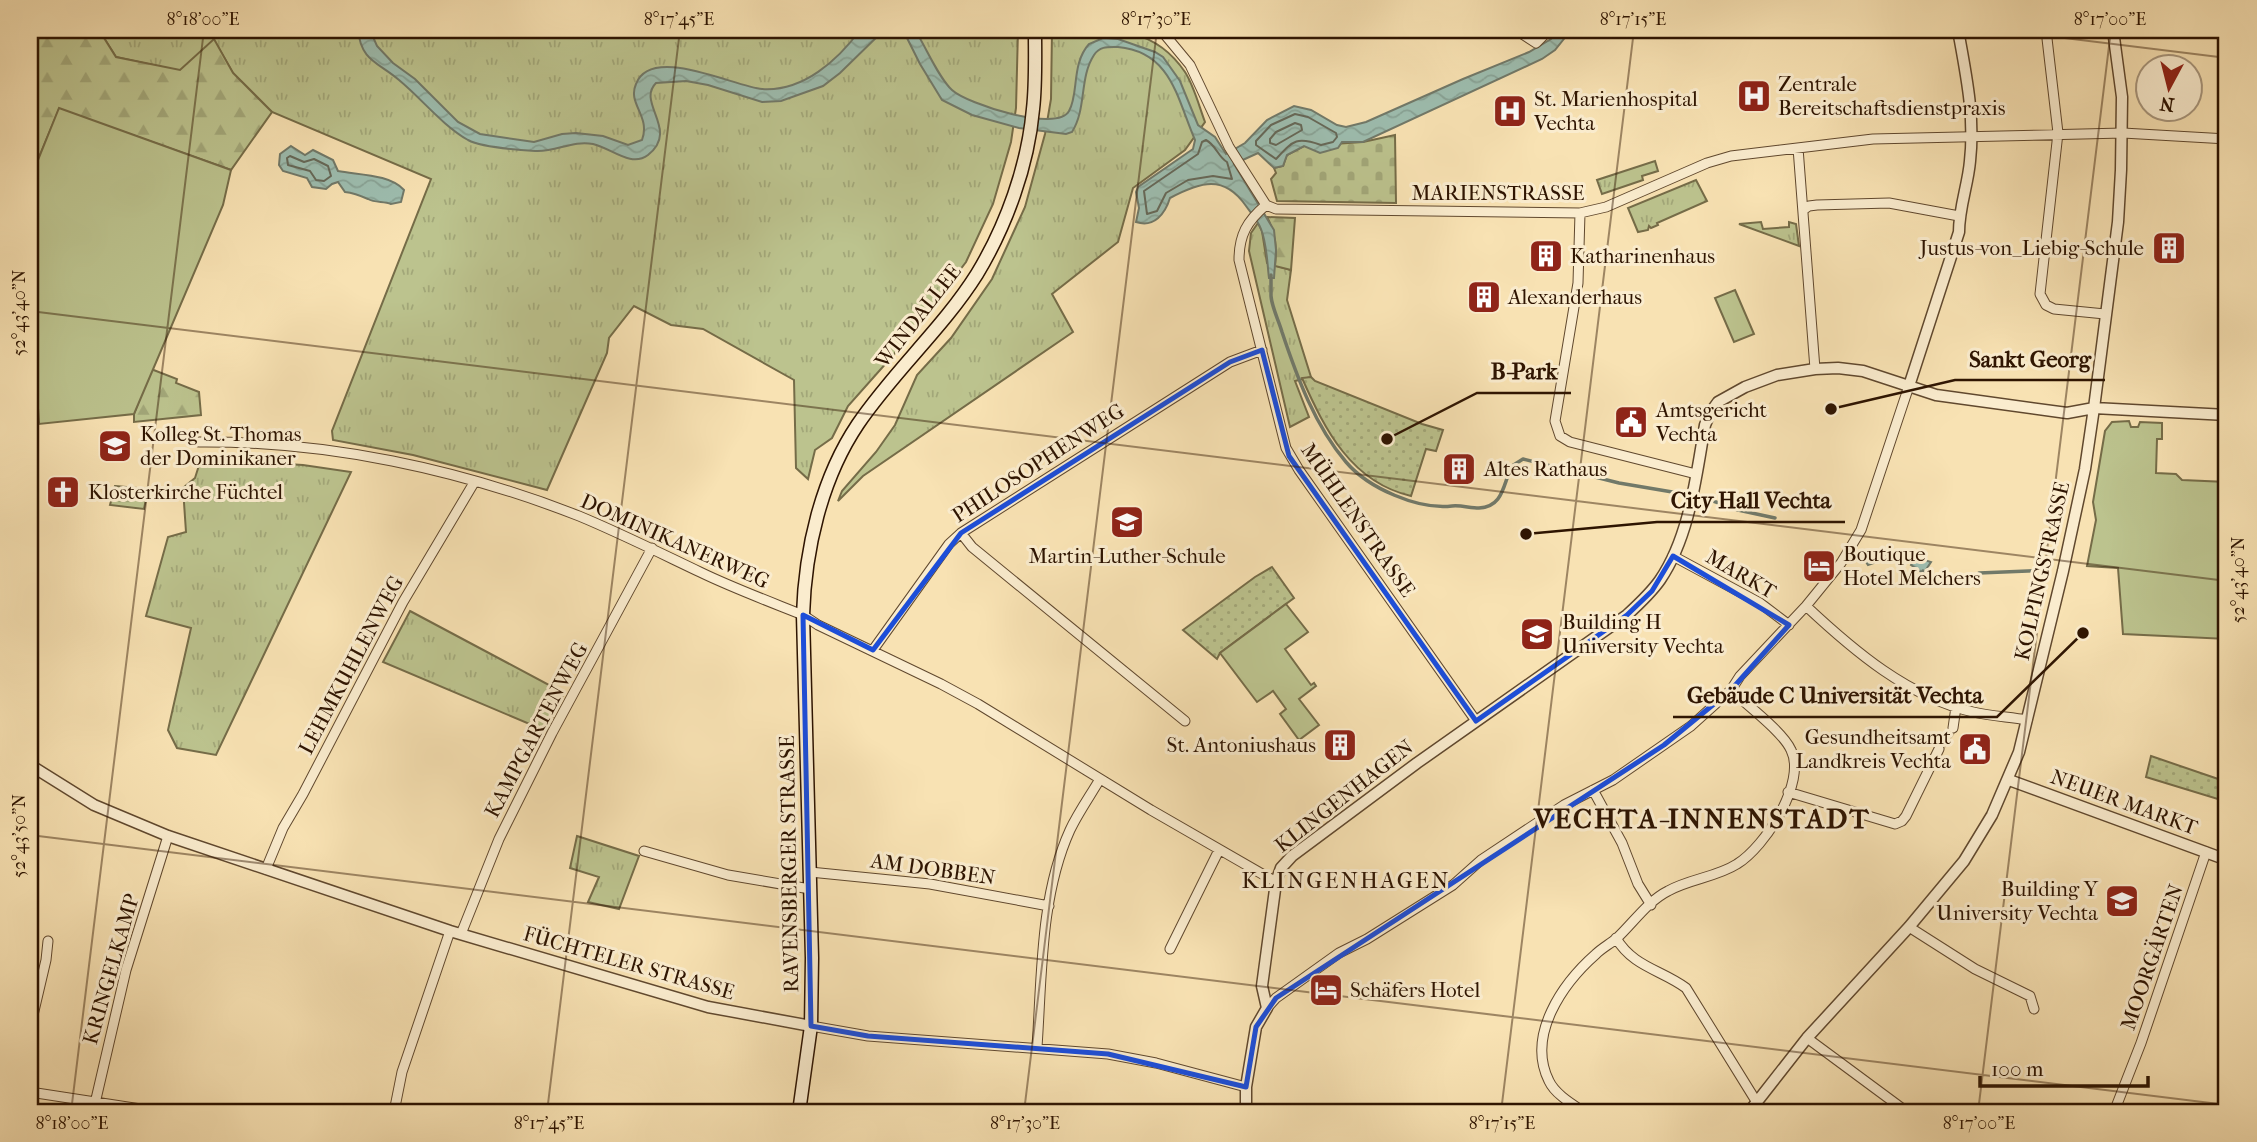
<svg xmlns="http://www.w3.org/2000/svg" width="2257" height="1142" font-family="'IM FELL French Canon',serif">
  <defs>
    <pattern id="grass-tufts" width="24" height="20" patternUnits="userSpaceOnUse" patternTransform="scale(1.75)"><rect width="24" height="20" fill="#bcc38e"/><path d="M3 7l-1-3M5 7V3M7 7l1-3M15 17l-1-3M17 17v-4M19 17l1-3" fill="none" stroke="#a2a779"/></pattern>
    <pattern id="forest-firs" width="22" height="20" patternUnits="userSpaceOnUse" patternTransform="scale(1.75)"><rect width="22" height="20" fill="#bcc38e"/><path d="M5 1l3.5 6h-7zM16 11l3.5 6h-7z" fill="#a2a779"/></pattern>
    <pattern id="cemetery-stones" width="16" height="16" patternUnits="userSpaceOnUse" patternTransform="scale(1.75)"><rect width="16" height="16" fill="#bcc38e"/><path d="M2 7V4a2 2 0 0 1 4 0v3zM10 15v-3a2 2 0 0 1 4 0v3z" fill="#a2a779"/></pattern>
    <pattern id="park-dots" width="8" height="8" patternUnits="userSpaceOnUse" patternTransform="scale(1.75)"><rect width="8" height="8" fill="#bcc38e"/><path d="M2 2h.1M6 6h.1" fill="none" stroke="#a2a779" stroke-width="1.8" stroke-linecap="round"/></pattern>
    <pattern id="water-waves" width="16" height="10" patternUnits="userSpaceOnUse" patternTransform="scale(1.75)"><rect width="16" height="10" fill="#9dbdaf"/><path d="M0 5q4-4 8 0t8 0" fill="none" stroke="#88a295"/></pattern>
  </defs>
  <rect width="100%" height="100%" fill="#f8e2b3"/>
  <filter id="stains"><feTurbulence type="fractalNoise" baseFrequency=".00286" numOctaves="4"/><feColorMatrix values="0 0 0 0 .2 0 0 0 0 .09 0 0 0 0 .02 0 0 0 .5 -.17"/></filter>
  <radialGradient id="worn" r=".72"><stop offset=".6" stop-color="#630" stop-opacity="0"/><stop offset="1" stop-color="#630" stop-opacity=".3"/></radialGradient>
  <path fill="url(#grass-tufts)" stroke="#756c48" stroke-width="2" d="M 99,30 L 1018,30 L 1016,108 L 1011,142 L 993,204 L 966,262 L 904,343 L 848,406 L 832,438 L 815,450 L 808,479 L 796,468 L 794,380 L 703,329 L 671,325 L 634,306 L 609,338 L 607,353 L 547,490 L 413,455 L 333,440 L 332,431 L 431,179 L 272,112 L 233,73 L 214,40 L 180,71 L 116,57 Z
    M 1052,30 C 1105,30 1151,22 1185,72 C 1194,86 1199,106 1205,122 L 1185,150 L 1133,188 L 1118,242 L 1052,294 L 1073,332 L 863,476 L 838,501 L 842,491 L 876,452 L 895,425 L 917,375 L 951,338 L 992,279 L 1025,207 L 1045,134 L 1051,99 Z
    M 1655,161 L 1658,171 L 1642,176 L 1643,180 L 1602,194 L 1597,180 Z
    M 1696,180 L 1707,201 L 1657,223 L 1658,225 L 1651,228 L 1649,226 L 1648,230 L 1638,232 L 1628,208 Z
    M 1761,222 L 1763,229 L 1789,227 L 1789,222 L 1796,224 L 1799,246 L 1739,224 Z
    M 1258,223 L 1262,231 L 1267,263 L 1291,270 L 1287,300 L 1311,377 L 1295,381 L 1309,417 L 1290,427 L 1249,251 L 1251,233 Z
    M 201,459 L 303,465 L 351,472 L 216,755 L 177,748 L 168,730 L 191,628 L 146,616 L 168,537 L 186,532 L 183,488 L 195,478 Z
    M 410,611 L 564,693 L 546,731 L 383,662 Z
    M 577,836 L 639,856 L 619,909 L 588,902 L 599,877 L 570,868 Z"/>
  <path fill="url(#forest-firs)" stroke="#756c48" stroke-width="2" d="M 30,30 L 99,30 L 116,57 L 180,70 L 214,39 L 233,73 L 272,112 L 231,170 L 59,109 L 30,179 Z
    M 1267,217 L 1295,218 L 1291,270 L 1275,266 C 1277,248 1276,234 1267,217 Z
    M 151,369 L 177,379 L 176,383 L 199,392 L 201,415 L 134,422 L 134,414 Z
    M 115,486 L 148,489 L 144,509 L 110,505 Z"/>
  <path fill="url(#cemetery-stones)" stroke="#756c48" stroke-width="2" d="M 1395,135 L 1396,203 L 1277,201 L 1271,179 L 1276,173 L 1274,168 L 1283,166 L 1287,155 L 1304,146 L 1363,142 Z"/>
  <path fill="url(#park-dots)" stroke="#756c48" stroke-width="2" d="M 1311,377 L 1315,381 L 1422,424 L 1443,430 L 1436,451 L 1426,449 L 1411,496 C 1351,482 1325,430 1302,378 Z
    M 1272,567 L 1294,598 L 1220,653 L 1217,659 L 1183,630 L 1255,577 Z
    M 2151,756 L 2224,781 L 2221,800 L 2146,777 Z"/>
  <path fill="#bcc38e" stroke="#756c48" stroke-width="2" d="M 59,108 L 231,170 L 223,205 L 134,414 L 39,424 L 38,408 L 30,398 L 30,180 Z
    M 1735,290 L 1754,334 L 1734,342 L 1715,298 Z
    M 2129,421 L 2131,427 L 2138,427 L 2140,422 L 2162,423 L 2162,439 L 2157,439 L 2156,473 L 2176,474 L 2182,480 L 2227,482 L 2227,639 L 2123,634 L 2118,568 L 2087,566 L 2096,520 L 2093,502 L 2105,431 L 2112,422 Z
    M 1286,604 L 1308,632 L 1285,649 L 1311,685 L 1314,683 L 1316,686 L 1299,699 L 1319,725 L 1299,740 L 1280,714 L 1286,709 L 1273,691 L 1257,702 L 1220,653 Z"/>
  <path fill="url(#water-waves)" stroke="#717969" stroke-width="2" d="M 358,30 L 370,30 L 377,46 L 393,63 L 415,79 L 458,122 L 480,134 L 534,142 L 562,134 L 576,133 L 603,136 L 628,145 L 642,140 C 651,116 627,104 636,84 C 651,44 735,87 762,89 C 803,92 838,60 860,30 L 884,30 L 840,73 L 823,86 L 781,101 L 762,102 L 708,85 L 686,81 L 656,83 C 636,103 680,130 648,155 C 631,168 611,148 593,144 C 573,140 556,152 536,151 C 519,150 483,148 468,140 C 442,125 422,99 399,80 C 378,62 361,61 358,30 Z
    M 903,30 L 915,30 C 926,47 938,77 952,90 C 967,104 1057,133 1069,111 C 1079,94 1071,64 1089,44 L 1103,38 L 1118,39 L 1155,52 L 1163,57 L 1180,81 L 1198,125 L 1215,137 L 1226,154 L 1245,143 L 1267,120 L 1294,106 L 1311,110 L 1337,125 L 1346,127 L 1366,122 L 1463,79 L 1529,52 L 1551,39 L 1559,30 L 1571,30 L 1555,50 L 1542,59 L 1363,142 L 1342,142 L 1338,148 L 1320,153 L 1304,146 L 1287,155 L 1283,166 L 1274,168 L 1258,153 L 1234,164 L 1274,230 L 1276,250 L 1274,278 L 1269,278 C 1267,262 1267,244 1261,229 C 1258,221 1251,213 1246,206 C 1224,174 1200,182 1170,198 C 1165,214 1154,228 1136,222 L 1139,208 L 1136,192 L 1138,187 L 1193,149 L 1195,140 C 1177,99 1172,52 1118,47 C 1108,47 1100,46 1094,55 C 1079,78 1087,108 1072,132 L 1066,134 L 1019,128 L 972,115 L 942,100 L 920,64 Z
    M 291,146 L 305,155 L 313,150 L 333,160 L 338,171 C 358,175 390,174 404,190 L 401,202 L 391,204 C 384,201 375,203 368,199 C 359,195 354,193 345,192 L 338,182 L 332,184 L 326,189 L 312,187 L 307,178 L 283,171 L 279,165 L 280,154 Z
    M 1868,554 L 1892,555 L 1912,560 L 1914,557 L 1931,562 L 1925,571 L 1921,572 L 1911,565 L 1913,562 C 1890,549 1886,560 1868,565 L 1864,559 Z"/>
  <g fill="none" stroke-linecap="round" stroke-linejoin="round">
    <path stroke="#666858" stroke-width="2" d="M 1295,114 L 1308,117 L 1336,133 L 1337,137 L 1333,142 L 1321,145 C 1296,136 1293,141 1276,159 L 1256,145 L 1256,141 L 1271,125 Z
      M 1295,123 L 1301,125 L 1302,130 L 1276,145 L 1270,143 L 1270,139 L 1276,132 Z
      M 1206,140 C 1216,145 1218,157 1227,162 L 1232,179 L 1213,176 L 1188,180 L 1166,193 L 1157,211 L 1147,214 L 1144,191 L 1198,154 L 1202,142 Z
      M 290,156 L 304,162 L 314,159 L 328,166 L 331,176 L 324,181 L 316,180 L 310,171 L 288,165 L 287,158 Z"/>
    <path stroke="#717969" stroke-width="3.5" d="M 1271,275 C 1271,282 1271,289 1271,296 C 1272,308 1279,321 1282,332 C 1297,377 1315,426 1346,462 C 1368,488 1418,510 1452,506 C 1461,505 1470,508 1479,508 C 1504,507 1503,483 1512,466 L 1523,459 L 1619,483 L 1702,497 L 1738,510 L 1775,518
      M 1923,571 L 1930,575 L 1952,576
      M 1979,573 L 2049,570"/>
    <path stroke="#d0b98f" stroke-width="9" stroke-dasharray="9 4.5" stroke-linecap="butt" d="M 1939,749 L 1953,728"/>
    <g stroke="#60482e" stroke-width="11">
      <path id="minor" d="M 1161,30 L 1190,65 L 1229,147 L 1266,205
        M 1516,30 L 1536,43 L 1549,30
        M 2046,30 L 2058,133 L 2040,294 L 2046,305 L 2054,309 L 2105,314
        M 1798,148 L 1815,369
        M 1266,205 L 1276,209 L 1580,213 L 1606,207 L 1707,163 L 1731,156 L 1873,139 L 2123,133 L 2227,139
        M 1266,205 C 1247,221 1239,235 1239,260 L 1286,448 L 1299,470 L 1476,721
        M 1803,210 L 1809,206 L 1817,205 L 1889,203 L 1959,216
        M 1580,213 L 1578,283 L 1555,421 L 1560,436 L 1570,442 L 1696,474
        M 199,442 C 328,441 459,469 579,516 C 620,533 660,553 700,572 C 733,588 768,601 803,615 L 818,625 L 941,684 L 978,704 L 1151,810 L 1276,882
        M 961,533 L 972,547 L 1185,721
        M 1673,556 L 1760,603 L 1789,625
        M 1806,606 C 1854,651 1908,697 1973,712 C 1991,716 2009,717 2027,720
        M 873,650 L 949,544 L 961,533 L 1230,362 L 1262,350
        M 1953,728 L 1956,707
        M 1593,790 L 1622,843 L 1638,884 L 1651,905
        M 1788,792 L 1895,824 L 1902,821 L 1906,816 L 1939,749
        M 644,851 L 728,875 L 810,889
        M 266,869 L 283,828 L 303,794 L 403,602 L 475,481
        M 810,872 L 930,884 L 1049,906
        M 1909,927 L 1975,969 L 2030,996 L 2034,1009
        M 461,934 L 499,839 L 552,733 L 652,548
        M 1616,938 C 1633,967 1662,970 1686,988 L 1756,1101
        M 1170,949 L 1219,850
        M 1267,1008 L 1276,998 L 1339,953 L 1367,939 L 1453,885 L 1481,860 L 1564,805 L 1613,780 L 1691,726 L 1731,690 L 1740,676 L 1806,606 L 1841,563 L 1861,530 L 1909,386
        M 811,1026 L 868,1036 L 1108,1054 L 1156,1063 L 1246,1087
        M 30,1028 L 46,960 L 48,941
        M 1807,1038 L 1907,1112
        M 1037,1047 C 1042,976 1040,896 1070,830 C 1078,813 1090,796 1100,779
        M 30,1092 L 160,1112
        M 93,1112 L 126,970 L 168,836
        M 394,1112 L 402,1072 L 450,931
        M 1584,1112 C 1572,1104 1555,1094 1549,1081 C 1526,1035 1563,983 1596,954 C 1602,948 1610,944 1617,938 C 1633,923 1648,901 1668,891 C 1689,879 1717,877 1737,864 C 1765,847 1807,782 1791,750 C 1783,732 1747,705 1731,690
        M 2114,1112 L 2141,1043 L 2206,852"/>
    </g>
    <g stroke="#60482e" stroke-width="13">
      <path id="tertiary" d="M 1909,386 L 1959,232 C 1959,207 1968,185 1970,161 C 1975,116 1966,74 1958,30
        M 30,765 L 94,805 L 168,836 L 450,931 L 708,1007 L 811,1026
        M 2009,780 L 2227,860
        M 1246,1112 L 1246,1087 L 1256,1027 L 1267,1008 L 1262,986 L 1276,882 L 1281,868 L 1292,856 L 1417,763 L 1627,615 C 1639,604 1651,593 1660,580 C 1690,536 1696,476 1705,425 L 1710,413 L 1718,402 L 1745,387 L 1777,375 L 1815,369 L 1838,368 L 1863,371 L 1936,395 L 2067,413 L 2094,408 L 2227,415
        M 1749,1112 L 1807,1038 L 1909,927 L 1964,861 L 1992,815 L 2019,752 L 2063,571 L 2085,469 L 2094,408 L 2118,222 L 2121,170 L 2122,97 L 2113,30"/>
    </g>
    <g stroke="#2e1401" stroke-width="15">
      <path id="secondary" d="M 799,1112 L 811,1026 L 812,958 L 803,615 C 805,550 821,479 858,424 C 894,371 943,328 977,274 C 1006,226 1028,166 1033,109 C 1036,83 1035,56 1035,30"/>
    </g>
    <use href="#minor" stroke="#faecce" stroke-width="9"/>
    <use href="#tertiary" stroke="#faecce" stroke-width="10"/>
    <use href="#secondary" stroke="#faecce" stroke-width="12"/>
  </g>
  <path fill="none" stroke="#1d4ed8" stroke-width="5" stroke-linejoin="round" d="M 1262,350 L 1289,456 L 1476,721 L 1627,615 L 1652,591 L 1673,556 L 1789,625 L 1731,690 L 1664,745 L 1276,998 L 1256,1027 L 1246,1087 L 1108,1054 L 868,1036 L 811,1026 L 803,615 L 873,650 L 961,533 L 1230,362 Z"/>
  <path fill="none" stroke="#2e1401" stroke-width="2" stroke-opacity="0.45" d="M 2000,30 L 2227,58M 30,311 L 2227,581M 30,835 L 2227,1105M 71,1112 L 204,30M 547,1112 L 680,30M 1024,1112 L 1157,30M 1501,1112 L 1634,30M 1978,1112 L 2111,30"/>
  <defs>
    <g id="hospital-square" transform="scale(1.75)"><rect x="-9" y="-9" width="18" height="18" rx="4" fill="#8f2418" stroke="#faecce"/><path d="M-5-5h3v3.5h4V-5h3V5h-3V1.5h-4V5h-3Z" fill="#fff"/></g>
    <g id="building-square" transform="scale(1.75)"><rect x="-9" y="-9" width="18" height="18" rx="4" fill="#8f2418" stroke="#faecce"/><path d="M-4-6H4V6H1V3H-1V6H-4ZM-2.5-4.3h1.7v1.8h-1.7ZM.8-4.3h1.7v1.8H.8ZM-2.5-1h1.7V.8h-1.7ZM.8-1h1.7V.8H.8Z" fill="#fff"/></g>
    <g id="civic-square" transform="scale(1.75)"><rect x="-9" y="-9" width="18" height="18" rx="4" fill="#8f2418" stroke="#faecce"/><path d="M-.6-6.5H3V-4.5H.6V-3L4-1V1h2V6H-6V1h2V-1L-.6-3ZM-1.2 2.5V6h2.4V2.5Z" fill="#fff"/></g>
    <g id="school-square" transform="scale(1.75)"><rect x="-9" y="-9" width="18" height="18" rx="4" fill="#8f2418" stroke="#faecce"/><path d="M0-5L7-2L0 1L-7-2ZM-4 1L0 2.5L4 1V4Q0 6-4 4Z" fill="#fff"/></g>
    <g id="church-square" transform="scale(1.75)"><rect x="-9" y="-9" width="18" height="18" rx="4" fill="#8f2418" stroke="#faecce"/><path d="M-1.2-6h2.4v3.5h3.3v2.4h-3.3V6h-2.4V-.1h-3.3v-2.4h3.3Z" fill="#fff"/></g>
    <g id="hotel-square" transform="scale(1.75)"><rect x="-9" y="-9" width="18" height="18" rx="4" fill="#8f2418" stroke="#faecce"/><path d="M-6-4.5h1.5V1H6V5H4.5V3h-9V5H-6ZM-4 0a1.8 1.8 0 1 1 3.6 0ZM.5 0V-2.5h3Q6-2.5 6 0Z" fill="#fff"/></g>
    <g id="university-square" transform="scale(1.75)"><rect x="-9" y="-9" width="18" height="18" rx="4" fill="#8f2418" stroke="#faecce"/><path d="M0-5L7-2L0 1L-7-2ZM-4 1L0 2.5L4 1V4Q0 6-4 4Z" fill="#fff"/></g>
  </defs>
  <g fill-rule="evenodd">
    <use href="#hospital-square" x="1754" y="96"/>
    <use href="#hospital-square" x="1510" y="111"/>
    <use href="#building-square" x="2169" y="248"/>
    <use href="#building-square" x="1546" y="256"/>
    <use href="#building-square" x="1484" y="297"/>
    <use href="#civic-square" x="1631" y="422"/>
    <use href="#school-square" x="115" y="446"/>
    <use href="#building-square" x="1459" y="469"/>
    <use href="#church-square" x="63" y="492"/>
    <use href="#school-square" x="1127" y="522"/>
    <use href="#hotel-square" x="1819" y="566"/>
    <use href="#university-square" x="1537" y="634"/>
    <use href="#building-square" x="1340" y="745"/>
    <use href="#civic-square" x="1975" y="749"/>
    <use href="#university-square" x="2122" y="901"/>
    <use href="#hotel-square" x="1326" y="990"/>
  </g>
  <g text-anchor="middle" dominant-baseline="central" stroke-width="6" stroke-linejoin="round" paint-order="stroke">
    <g font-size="21" fill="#2e1401" stroke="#faecce" text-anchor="start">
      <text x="1778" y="84">Zentrale<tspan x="1778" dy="24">Bereitschaftsdienstpraxis</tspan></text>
      <text x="1534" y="99">St. Marienhospital<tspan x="1534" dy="24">Vechta</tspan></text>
      <text x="2144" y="248" text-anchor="end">Justus-von_Liebig-Schule</text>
      <text x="1570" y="256">Katharinenhaus</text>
      <text x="1508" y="297">Alexanderhaus</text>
      <text x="1656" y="410">Amtsgericht<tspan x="1656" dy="24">Vechta</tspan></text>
      <text x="140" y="434">Kolleg St. Thomas<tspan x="140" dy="24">der Dominikaner</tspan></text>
      <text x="1484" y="469">Altes Rathaus</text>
      <text x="88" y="492">Klosterkirche Füchtel</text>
      <text x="1843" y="554">Boutique<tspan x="1843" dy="24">Hotel Melchers</tspan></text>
      <text x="1127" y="556" text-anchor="middle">Martin-Luther-Schule</text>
      <text x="1562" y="622">Building H<tspan x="1562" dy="24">University Vechta</tspan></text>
      <text x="1951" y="737" text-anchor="end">Gesundheitsamt<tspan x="1951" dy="24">Landkreis Vechta</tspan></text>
      <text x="1316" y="745" text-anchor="end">St. Antoniushaus</text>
      <text x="2098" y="889" text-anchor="end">Building Y<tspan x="2098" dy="24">University Vechta</tspan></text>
      <text x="1350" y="990">Schäfers Hotel</text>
    </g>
    <g font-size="21" fill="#2e1401" stroke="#faecce">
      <text x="1498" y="193">MARIENSTRASSE</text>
      <text transform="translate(918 316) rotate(-52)">WINDALLEE</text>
      <text transform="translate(1038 463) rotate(-33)">PHILOSOPHENWEG</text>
      <text transform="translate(1358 520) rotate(55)">MÜHLENSTRASSE</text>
      <text transform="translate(675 541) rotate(24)">DOMINIKANERWEG</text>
      <text transform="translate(2042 571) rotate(-77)">KOLPINGSTRASSE</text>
      <text transform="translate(1741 574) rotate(30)">MARKT</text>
      <text transform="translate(351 665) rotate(-62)">LEHMKUHLENWEG</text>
      <text transform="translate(536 730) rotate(-62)">KAMPGARTENWEG</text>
      <text transform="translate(1344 796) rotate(-38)">KLINGENHAGEN</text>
      <text transform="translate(2124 802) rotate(20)">NEUER MARKT</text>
      <text transform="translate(789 864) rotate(-91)">RAVENSBERGER STRASSE</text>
      <text transform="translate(933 869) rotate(8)">AM DOBBEN</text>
      <text transform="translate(2152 957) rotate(-71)">MOORGÄRTEN</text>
      <text transform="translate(629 963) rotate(16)">FÜCHTELER STRASSE</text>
      <text transform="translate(111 969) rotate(-74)">KRINGELKAMP</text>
    </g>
    <g font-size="23" letter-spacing="2" fill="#2e1401" stroke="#faecce">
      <text x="1346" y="880">KLINGENHAGEN</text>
    </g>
    <g font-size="28" font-weight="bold" letter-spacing="2" fill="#2e1401" stroke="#faecce">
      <text x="1702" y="818">VECHTA-INNENSTADT</text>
    </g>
  </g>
  <path fill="none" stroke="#2e1401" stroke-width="2.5" d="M1831 409L1955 380H2105M1387 439L1477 393H1571M1526 534L1657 522H1845M2083 633L1997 717H1673"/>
  <g fill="#2e1401" stroke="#faecce" stroke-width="2.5">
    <circle cx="1831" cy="409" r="7"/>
    <circle cx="1387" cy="439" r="7"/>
    <circle cx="1526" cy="534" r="7"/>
    <circle cx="2083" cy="633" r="7"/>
  </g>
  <g font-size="23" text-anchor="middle" font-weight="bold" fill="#2e1401" stroke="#faecce" stroke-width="6" stroke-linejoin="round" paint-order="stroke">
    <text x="2030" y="367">Sankt Georg</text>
    <text x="1524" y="379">B-Park</text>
    <text x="1751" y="508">City Hall Vechta</text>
    <text x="1835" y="703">Gebäude C Universität Vechta</text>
  </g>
  <rect width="2257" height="1142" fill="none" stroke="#f8e2b3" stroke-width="77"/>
  <g transform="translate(2169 88) rotate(187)"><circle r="33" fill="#faecce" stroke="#a8967c" stroke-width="2"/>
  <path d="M0-5L12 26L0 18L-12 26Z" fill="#8f2418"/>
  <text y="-10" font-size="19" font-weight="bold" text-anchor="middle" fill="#2e1401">N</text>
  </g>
  <path d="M1980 1076v10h168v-10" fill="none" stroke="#2e1401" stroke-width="3.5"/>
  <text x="1991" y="1076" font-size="21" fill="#2e1401" stroke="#faecce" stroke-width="5" paint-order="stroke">100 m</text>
  <rect x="38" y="38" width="2180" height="1066" fill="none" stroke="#2e1401" stroke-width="2.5"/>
  <g font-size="18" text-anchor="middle" fill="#2e1401">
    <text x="203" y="25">8°18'00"E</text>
    <text x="679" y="25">8°17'45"E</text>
    <text x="1156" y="25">8°17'30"E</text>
    <text x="1633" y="25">8°17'15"E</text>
    <text x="2110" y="25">8°17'00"E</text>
    <text transform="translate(19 313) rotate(-90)" y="6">52°43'40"N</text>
    <text transform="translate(2238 580) rotate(-90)" y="6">52°43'40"N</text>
    <text transform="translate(19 836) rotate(-90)" y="6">52°43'50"N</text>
    <text x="72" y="1129">8°18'00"E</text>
    <text x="549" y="1129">8°17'45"E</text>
    <text x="1025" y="1129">8°17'30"E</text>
    <text x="1502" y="1129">8°17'15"E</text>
    <text x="1979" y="1129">8°17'00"E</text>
  </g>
  <rect width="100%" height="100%" filter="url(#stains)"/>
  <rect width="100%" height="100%" fill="url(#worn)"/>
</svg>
